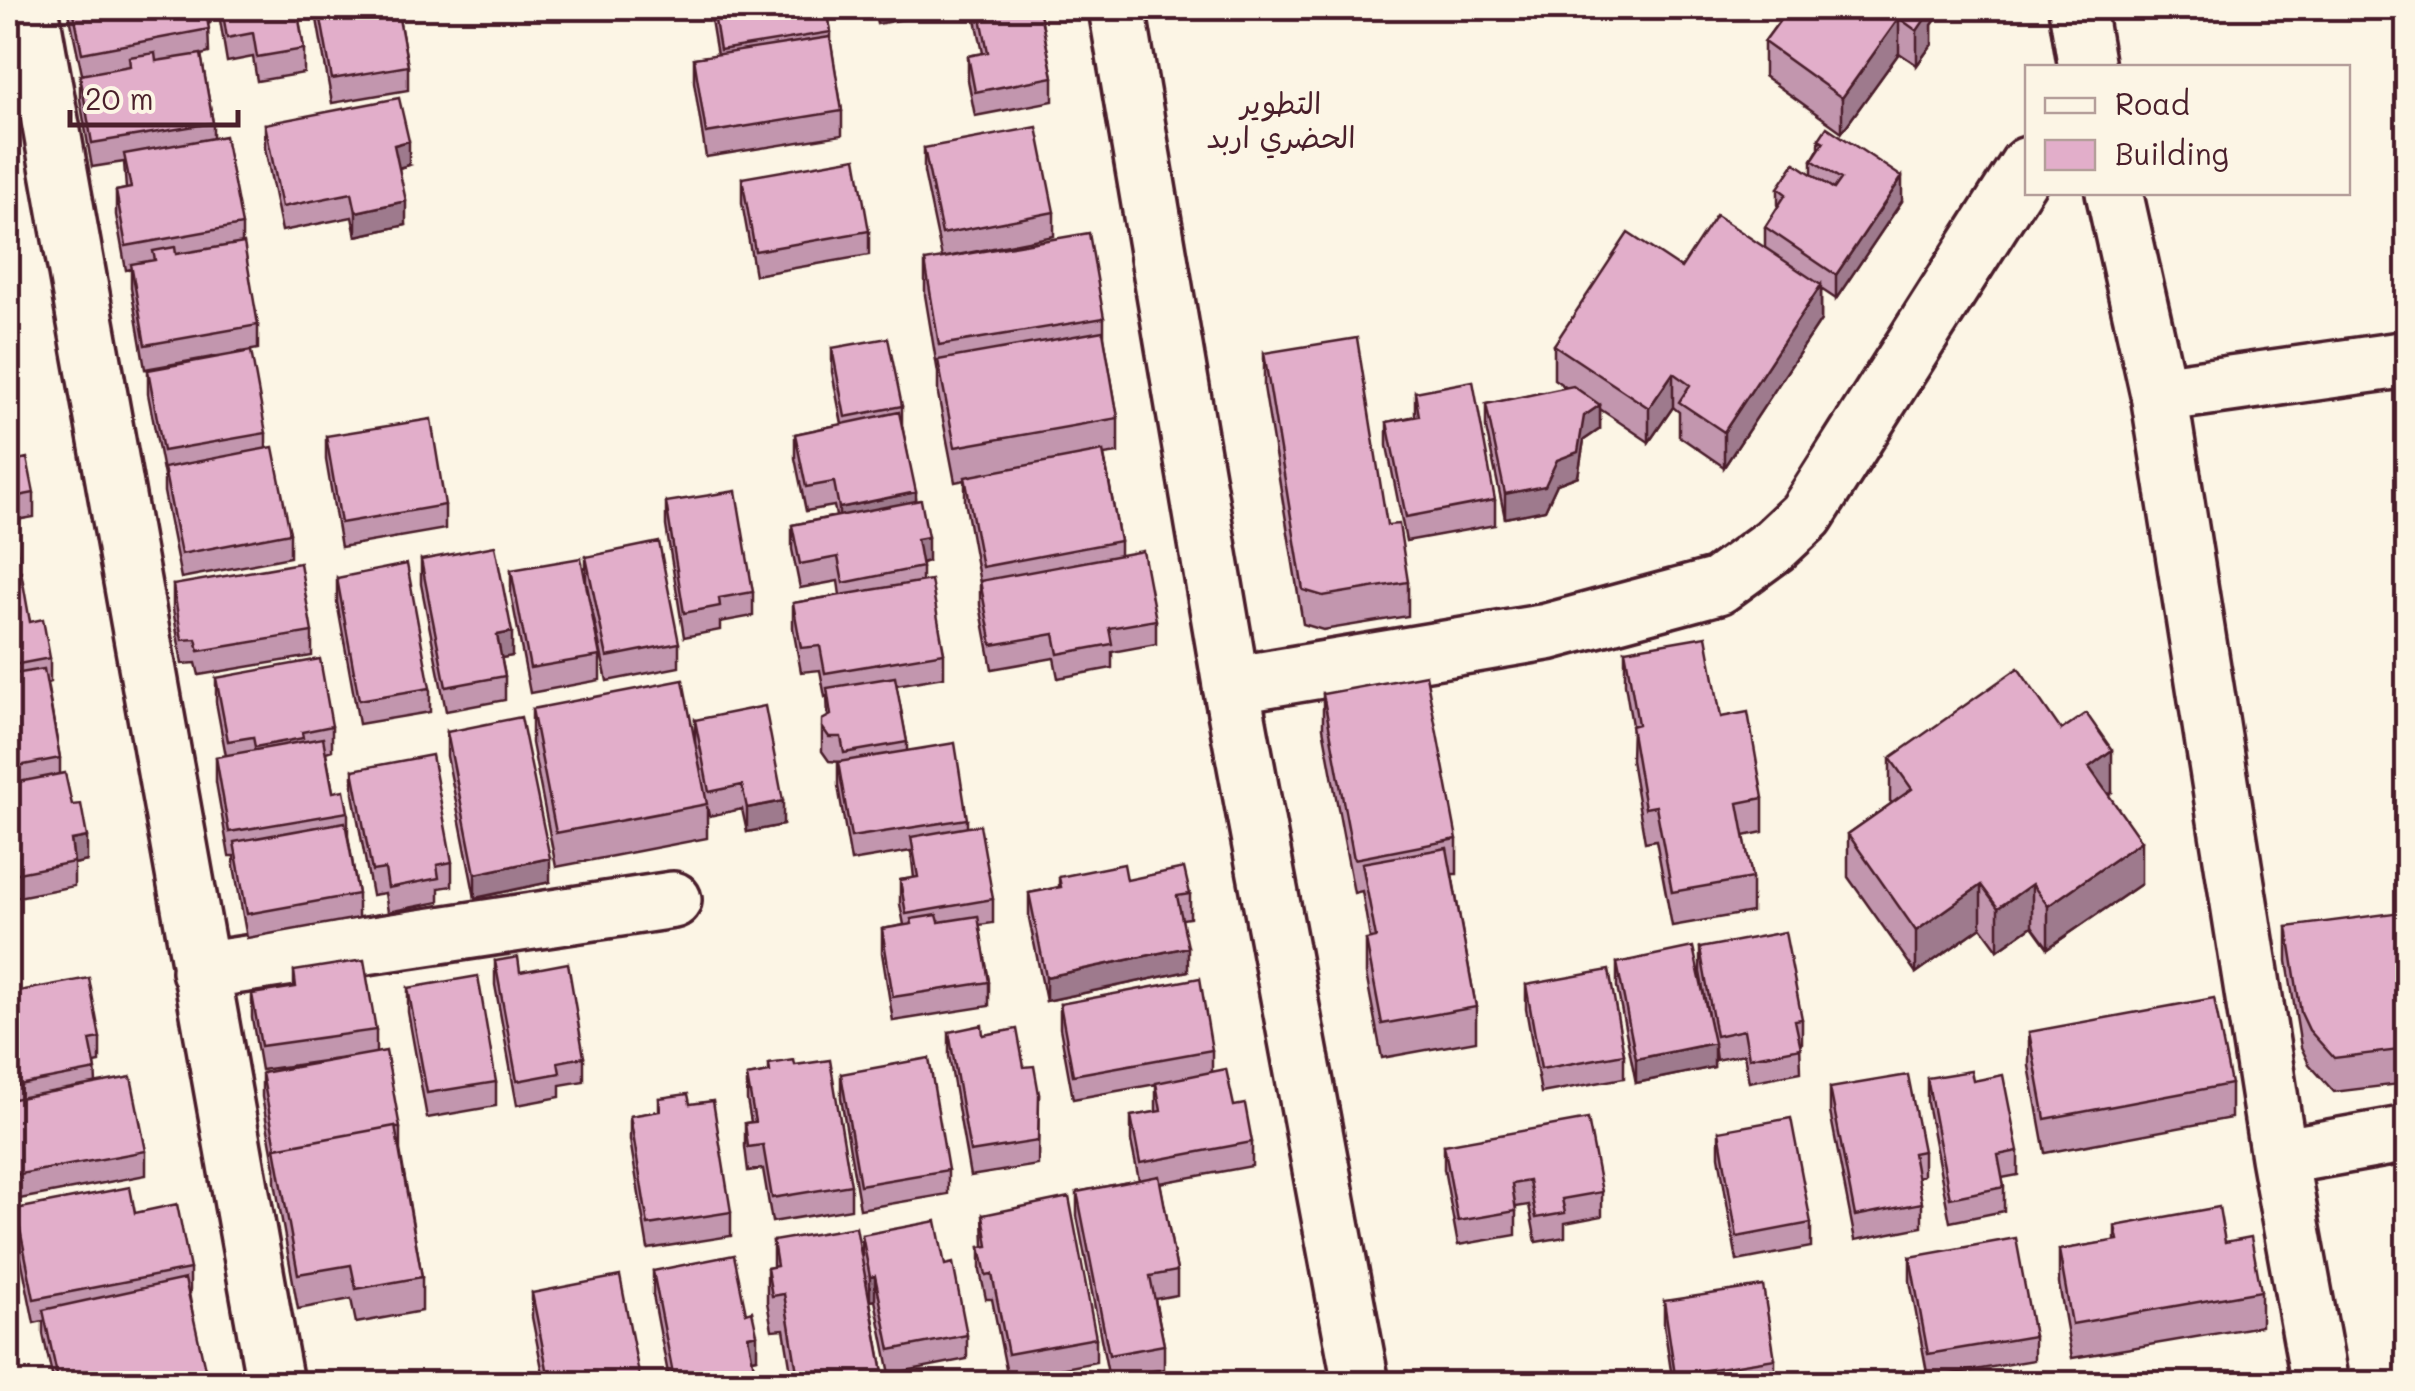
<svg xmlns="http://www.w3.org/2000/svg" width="2415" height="1391" font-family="Mali,'Playpen Sans Arabic',sans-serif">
  <rect width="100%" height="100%" fill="#fcf5e5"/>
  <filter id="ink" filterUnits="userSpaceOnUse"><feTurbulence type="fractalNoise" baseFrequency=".01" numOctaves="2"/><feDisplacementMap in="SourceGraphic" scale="20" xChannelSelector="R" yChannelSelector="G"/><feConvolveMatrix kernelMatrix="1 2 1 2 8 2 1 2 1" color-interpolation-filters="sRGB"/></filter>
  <g filter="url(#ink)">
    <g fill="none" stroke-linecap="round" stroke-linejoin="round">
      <g stroke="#4a1f2b" stroke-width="62">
        <path id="street" d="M 30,8 L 275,1384
          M 2077,8 L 2087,68
          M 2114,192 L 2159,394 L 2279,1157 L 2320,1384
          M 2159,394 L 2408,359
          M 1231,685 L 1547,632 L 1718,586 L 1774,545 L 1806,515 L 2028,165
          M 200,971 L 673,900
          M 2279,1157 L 2408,1134"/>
      </g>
      <g stroke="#4a1f2b" stroke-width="62">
        <path id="secondary" d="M 1117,8 L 1231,685 L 1361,1384"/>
      </g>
      <use href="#street" stroke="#fcf5e5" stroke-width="55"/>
      <use href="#secondary" stroke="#fcf5e5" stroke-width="55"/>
    </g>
    <path fill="#c296ae" stroke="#4a1f2b" stroke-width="2.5" d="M 68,8 L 210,8 L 210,23 L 208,24 L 209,53 L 201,55 L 213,123 L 213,138 L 242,225 L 242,243 L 258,325 L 258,349 L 145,369 L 131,288 L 131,269 L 126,270 L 116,215 L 116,191 L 126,189 L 124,162 L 92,167 L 80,99 L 80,75 L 82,74 Z
      M 218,8 L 297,8 L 304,49 L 304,73 L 257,81 L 253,57 L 227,62 Z
      M 315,8 L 397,8 L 408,66 L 408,90 L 332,103 Z
      M 709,8 L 827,8 L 831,32 L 831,45 L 842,111 L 842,135 L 706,157 L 694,82 L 694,58 L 717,55 Z
      M 874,8 L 963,8 L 877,24 Z
      M 976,8 L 1039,8 L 1053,77 L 1053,101 L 975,116 L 968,80 L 968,56 L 983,53 L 976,19 Z
      M 1772,8 L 1944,8 L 1932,25 L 1932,44 L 1917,65 L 1899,53 L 1842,132 L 1764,76 L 1764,42 L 1783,16 Z
      M 265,124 L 409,165 L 399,168 L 406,225 L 356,236 L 352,217 L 282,231 L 265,148 Z
      M 1819,139 L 1902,201 L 1836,299 L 1821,289 L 1821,320 L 1724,467 L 1679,436 L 1679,412 L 1673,407 L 1649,442 L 1600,409 L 1600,429 L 1584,440 L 1578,476 L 1557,484 L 1545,510 L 1505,518 L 1486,428 L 1486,404 L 1567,388 L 1554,379 L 1554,345 L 1681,268 L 1765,248 L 1765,227 L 1778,207 L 1778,188 L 1812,175 L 1812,160 L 1819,148 Z
      M 924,148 L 1054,212 L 1054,236 L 942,258 L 924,172 Z
      M 742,178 L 869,231 L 869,255 L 755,275 L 742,203 Z
      M 925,261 L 1104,318 L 1104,337 L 1118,418 L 1118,453 L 1104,455 L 1120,541 L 1120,555 L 1156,620 L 1156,644 L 1112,652 L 1112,668 L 1058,678 L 1054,658 L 992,669 L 980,605 L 980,583 L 965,501 L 965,480 L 955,482 L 938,394 L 938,373 L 925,295 Z
      M 8,295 L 12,316 L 12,340 L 8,340 Z
      M 832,348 L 902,406 L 902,425 L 928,561 L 922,563 L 922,582 L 944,653 L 944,677 L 896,685 L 907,742 L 907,751 L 967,819 L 967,828 L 993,899 L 993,923 L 979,925 L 989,982 L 989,1006 L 893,1021 L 882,953 L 882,929 L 904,925 L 900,904 L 900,880 L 914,878 L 911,851 L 851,861 L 838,786 L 838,762 L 841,762 L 829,761 L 822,751 L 822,727 L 828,717 L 827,696 L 825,697 L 820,670 L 801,672 L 793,628 L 793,603 L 840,595 L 838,581 L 800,588 L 792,549 L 792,525 L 836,516 L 834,506 L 806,511 L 795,458 L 795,434 L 842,424 L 832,372 Z
      M 1264,353 L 1387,525 L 1408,582 L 1408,616 L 1323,630 L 1303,624 L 1264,387 Z
      M 148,370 L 266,433 L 266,449 L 290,533 L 290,557 L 181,578 L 164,492 L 164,476 L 148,394 Z
      M 1415,392 L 1495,500 L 1495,525 L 1406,541 L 1387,446 L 1387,422 L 1415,416 Z
      M 326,436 L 445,505 L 445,529 L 341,547 L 326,460 Z
      M 8,462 L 34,493 L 34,517 L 11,521 L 17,553 L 17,572 L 30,622 L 50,658 L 50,682 L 47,683 L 60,758 L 60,774 L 72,805 L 87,861 L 74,864 L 74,886 L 8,899 Z
      M 666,502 L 753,592 L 753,616 L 720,622 L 720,630 L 684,637 L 666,526 Z
      M 586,557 L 679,643 L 679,667 L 607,681 L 586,581 Z
      M 421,560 L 512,656 L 501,658 L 505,676 L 505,700 L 446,711 L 421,584 Z
      M 511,570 L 600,656 L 600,680 L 530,693 L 511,594 Z
      M 337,578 L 430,688 L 430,712 L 359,724 L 337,602 Z
      M 173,585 L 312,632 L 312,656 L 199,675 L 196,663 L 182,664 L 173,609 Z
      M 1625,650 L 1721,717 L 1763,798 L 1763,832 L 1744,836 L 1752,878 L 1752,912 L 1672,926 L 1656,840 L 1645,842 L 1631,760 L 1632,725 L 1625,684 Z
      M 216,678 L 332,726 L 332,750 L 326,752 L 333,792 L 348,812 L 348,836 L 358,894 L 358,918 L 247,938 L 234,866 L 234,856 L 229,856 L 216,782 L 216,757 L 226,756 L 216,702 Z
      M 1323,694 L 1457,839 L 1457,874 L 1452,874 L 1476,1007 L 1476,1041 L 1382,1058 L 1366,974 L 1366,940 L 1370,939 L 1362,891 L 1354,893 L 1323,728 Z
      M 532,709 L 695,742 L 695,720 L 783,825 L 747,832 L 742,809 L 709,816 L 707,806 L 707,838 L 556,867 L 532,743 Z
      M 2061,730 L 2112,792 L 2109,795 L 2141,884 L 2048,948 L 2032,926 L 1998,950 L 1981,927 L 1916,973 L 1848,877 L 1848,834 L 1892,803 L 1890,801 L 1890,758 Z
      M 447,732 L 550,882 L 475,898 L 447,756 Z
      M 353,770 L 452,862 L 452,886 L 439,888 L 439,902 L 388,912 L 385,893 L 372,895 L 353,794 Z
      M 1059,877 L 1127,880 L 1190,894 L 1190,918 L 1182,919 L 1188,971 L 1046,1001 L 1029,918 L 1029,893 L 1059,887 Z
      M 2408,924 L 2408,1083 L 2334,1092 L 2309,1064 L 2301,1047 L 2287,961 L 2287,927 Z
      M 1700,948 L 1802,1019 L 1802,1043 L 1800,1044 L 1801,1072 L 1749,1082 L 1744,1054 L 1716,1060 L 1714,1045 L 1714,1067 L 1636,1083 L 1617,987 L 1617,963 L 1710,1026 L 1700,972 Z
      M 495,961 L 520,972 L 584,1057 L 584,1081 L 560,1085 L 560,1097 L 517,1105 L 495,985 Z
      M 294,971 L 376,1030 L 376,1053 L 400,1128 L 400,1150 L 422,1277 L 422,1311 L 356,1323 L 351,1299 L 298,1309 L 275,1182 L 275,1168 L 262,1097 L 262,1073 L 352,1057 L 261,1070 L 252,1018 L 252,994 L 294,987 Z
      M 1526,985 L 1624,1054 L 1624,1078 L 1541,1093 L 1526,1009 Z
      M 408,988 L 496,1082 L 496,1106 L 427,1118 L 408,1012 Z
      M 8,993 L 100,1038 L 100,1062 L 95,1063 L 96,1084 L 146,1151 L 146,1175 L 9,1201 L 8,1191 Z
      M 1060,1004 L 1212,1050 L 1212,1072 L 1234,1106 L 1252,1142 L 1252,1166 L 1160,1183 L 1177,1271 L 1177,1295 L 1155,1299 L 1164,1345 L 1164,1369 L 1109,1379 L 1077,1216 L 1077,1192 L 1139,1180 L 1131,1141 L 1131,1116 L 1156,1112 L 1156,1084 L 1073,1099 L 1060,1028 Z
      M 949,1032 L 983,1035 L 1024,1067 L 1039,1094 L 1038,1165 L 970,1176 L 949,1056 Z
      M 2029,1032 L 2231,1084 L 2231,1118 L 2045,1153 L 2029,1066 Z
      M 769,1064 L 795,1065 L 851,1185 L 851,1209 L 772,1222 L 763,1169 L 748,1171 L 745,1147 L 745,1123 L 751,1122 L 747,1100 L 747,1076 L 769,1072 Z
      M 841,1074 L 948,1170 L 948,1194 L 860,1209 L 841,1098 Z
      M 1927,1078 L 1973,1081 L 2018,1151 L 2018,1175 L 2002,1178 L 2004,1187 L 2004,1211 L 1950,1222 L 1927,1103 Z
      M 1830,1088 L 1923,1151 L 1923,1175 L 1917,1177 L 1922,1203 L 1922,1227 L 1855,1240 L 1830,1112 Z
      M 659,1098 L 690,1104 L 731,1212 L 731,1236 L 648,1249 L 630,1140 L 630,1116 L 659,1111 Z
      M 1719,1131 L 1811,1223 L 1811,1247 L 1737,1261 L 1719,1156 Z
      M 1444,1145 L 1602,1192 L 1602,1216 L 1565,1223 L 1565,1237 L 1536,1242 L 1529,1205 L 1516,1207 L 1516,1235 L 1458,1245 L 1444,1169 Z
      M 16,1209 L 135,1213 L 190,1269 L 190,1293 L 189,1293 L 205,1384 L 54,1384 L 43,1334 L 43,1321 L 34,1323 L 16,1233 Z
      M 983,1215 L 1096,1338 L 1096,1362 L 1008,1379 L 992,1299 L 986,1299 L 980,1271 L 980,1247 L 984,1247 Z
      M 2115,1226 L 2261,1291 L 2261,1326 L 2072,1358 L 2059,1284 L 2059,1250 L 2115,1241 Z
      M 862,1235 L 945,1265 L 967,1335 L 967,1359 L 890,1374 L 875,1300 L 870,1301 L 885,1384 L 793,1384 L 784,1329 L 772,1330 L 767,1302 L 767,1268 L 773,1267 L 773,1241 L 862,1257 Z
      M 1910,1257 L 2034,1336 L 2034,1360 L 1928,1378 L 1910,1281 Z
      M 653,1271 L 746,1313 L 757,1358 L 752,1359 L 757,1384 L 670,1384 L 653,1295 Z
      M 532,1293 L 641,1384 L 545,1384 L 532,1317 Z
      M 1664,1301 L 1775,1359 L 1775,1383 L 1673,1384 L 1664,1325 Z"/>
    <path fill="#9e7a8d" stroke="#4a1f2b" stroke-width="2.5" d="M 203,8 L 210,8 L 210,23 L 203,25 Z
      M 1923,8 L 1944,8 L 1932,25 L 1932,44 L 1917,65 L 1917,31 Z
      M 1899,18 L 1899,53 L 1842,132 L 1842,98 Z
      M 409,141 L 409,165 L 394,169 L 394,145 Z
      M 1902,177 L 1902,201 L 1836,299 L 1836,275 Z
      M 406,201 L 406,225 L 356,236 L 356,212 Z
      M 1821,285 L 1821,320 L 1724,467 L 1724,432 Z
      M 1673,373 L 1673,407 L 1649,442 L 1649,408 Z
      M 1600,405 L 1600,429 L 1584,440 L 1578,476 L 1557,484 L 1545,510 L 1505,518 L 1505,494 L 1557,460 L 1584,416 Z
      M 916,492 L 916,516 L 839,532 L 839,508 Z
      M 928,537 L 928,561 L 917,564 L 917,539 Z
      M 512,632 L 512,656 L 497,659 L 497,635 Z
      M 2112,750 L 2112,792 L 2089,809 L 2089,767 Z
      M 783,801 L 783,825 L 747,832 L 747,808 Z
      M 87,837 L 87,861 L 74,864 L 71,840 Z
      M 2141,841 L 2141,884 L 2048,948 L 2048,906 Z
      M 550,858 L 550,882 L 475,898 L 475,874 Z
      M 2032,884 L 2032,926 L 1998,950 L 1998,908 Z
      M 1981,885 L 1981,927 L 1916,973 L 1916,931 Z
      M 1188,947 L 1188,971 L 1046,1001 L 1046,977 Z
      M 1714,1043 L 1714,1067 L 1636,1083 L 1636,1059 Z
      M 875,1276 L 875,1300 L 870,1301 L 870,1277 Z
      M 757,1334 L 757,1358 L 748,1360 L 748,1336 Z
      M 205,1369 L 205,1384 L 140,1384 Z"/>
    <path fill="#e2aeca" stroke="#4a1f2b" stroke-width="2.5" d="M 73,8 L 205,8 L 209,29 L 82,53 Z
      M 222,8 L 297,8 L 304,49 L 257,57 L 253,33 L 227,38 Z
      M 319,8 L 397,8 L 408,66 L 332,79 Z
      M 713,8 L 827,8 L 831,32 L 720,50 Z
      M 979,8 L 1039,8 L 1053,77 L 975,92 L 968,56 L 988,52 Z
      M 1789,8 L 1930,8 L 1932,9 L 1917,31 L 1899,18 L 1842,98 L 1764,42 Z
      M 830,37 L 842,111 L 706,133 L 694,58 Z
      M 155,53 L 156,61 L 201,54 L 213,123 L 92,143 L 80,75 L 130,66 L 129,57 Z
      M 399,98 L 409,141 L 394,145 L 406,201 L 356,212 L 352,193 L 282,207 L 265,124 Z
      M 1037,127 L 1054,212 L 942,234 L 924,148 Z
      M 1827,127 L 1902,177 L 1836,275 L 1765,227 L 1786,194 L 1778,188 L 1795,163 L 1834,189 L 1841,179 L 1812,160 L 1824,142 L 1819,139 Z
      M 225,136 L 242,225 L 126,246 L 116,191 L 131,188 L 124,154 Z
      M 856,158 L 869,231 L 755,251 L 742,178 Z
      M 1716,215 L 1821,285 L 1724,432 L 1679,402 L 1690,385 L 1673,373 L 1649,408 L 1554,345 L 1628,233 L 1681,268 Z
      M 1089,233 L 1104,318 L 939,345 L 925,261 Z
      M 244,243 L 258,325 L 145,345 L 131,264 L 155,260 L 153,251 L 175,247 L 176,254 Z
      M 8,295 L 12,316 L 8,316 Z
      M 1103,331 L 1118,418 L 955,447 L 938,360 Z
      M 888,338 L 902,406 L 845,417 L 832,348 Z
      M 1357,338 L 1387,525 L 1399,524 L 1408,582 L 1323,596 L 1303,590 L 1264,353 Z
      M 251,351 L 266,433 L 163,451 L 148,370 Z
      M 1473,381 L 1495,500 L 1406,517 L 1387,422 L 1419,416 L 1415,392 Z
      M 1573,386 L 1600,405 L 1584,416 L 1578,452 L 1557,460 L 1545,486 L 1505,494 L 1486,404 Z
      M 899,412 L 916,492 L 839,508 L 834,482 L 806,487 L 795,434 Z
      M 431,419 L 445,505 L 341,523 L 326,436 Z
      M 273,447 L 290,533 L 181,554 L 164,468 Z
      M 1103,451 L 1120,541 L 982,567 L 965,477 Z
      M 27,458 L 34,493 L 8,498 L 8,462 Z
      M 736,491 L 753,592 L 719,598 L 720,606 L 684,613 L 666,502 Z
      M 921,500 L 928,537 L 917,539 L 922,567 L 843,583 L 838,557 L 800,564 L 792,525 Z
      M 8,505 L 17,553 L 8,555 Z
      M 659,542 L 679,643 L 607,657 L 586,557 Z
      M 495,546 L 512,632 L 497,635 L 505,676 L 446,687 L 421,560 Z
      M 1143,551 L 1156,620 L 1109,628 L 1112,644 L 1058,654 L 1054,634 L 992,645 L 980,581 Z
      M 581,558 L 600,656 L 530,668 L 511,570 Z
      M 300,563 L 312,632 L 199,651 L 196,639 L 182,640 L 173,585 Z
      M 407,564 L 430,688 L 359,700 L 337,578 Z
      M 21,571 L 30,622 L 43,619 L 50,658 L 8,666 L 8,574 Z
      M 931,580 L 944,653 L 825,673 L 820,646 L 801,648 L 793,603 Z
      M 1706,636 L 1721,717 L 1748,712 L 1763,798 L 1738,803 L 1752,878 L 1672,892 L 1656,806 L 1645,808 L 1631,726 L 1638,724 L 1625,650 Z
      M 320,659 L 332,726 L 302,732 L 303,738 L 255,747 L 253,737 L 228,741 L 216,678 Z
      M 2018,668 L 2061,730 L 2086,713 L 2112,750 L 2089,767 L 2141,841 L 2048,906 L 2032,884 L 1998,908 L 1981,885 L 1916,931 L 1848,834 L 1912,789 L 1890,758 Z
      M 44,669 L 60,758 L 8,768 L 8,675 Z
      M 1426,675 L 1457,839 L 1354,859 L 1323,694 Z
      M 895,677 L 907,742 L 844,753 L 841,737 L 829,737 L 822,727 L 822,720 L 831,715 L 827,688 Z
      M 683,680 L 707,804 L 556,833 L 532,709 Z
      M 765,706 L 783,801 L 747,808 L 742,785 L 709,792 L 695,720 Z
      M 521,717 L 550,858 L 475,874 L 447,732 Z
      M 323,738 L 333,792 L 344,790 L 348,812 L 229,832 L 216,757 Z
      M 955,743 L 967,819 L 851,837 L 838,762 Z
      M 432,755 L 452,862 L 437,865 L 439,878 L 388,888 L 385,869 L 372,871 L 353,770 Z
      M 65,773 L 72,805 L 81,804 L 87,837 L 71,840 L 74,862 L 8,875 L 8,784 Z
      M 345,822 L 358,894 L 247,914 L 234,842 Z
      M 980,825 L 993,899 L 906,914 L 900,880 L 918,877 L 911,837 Z
      M 1447,848 L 1476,1007 L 1382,1024 L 1366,940 L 1376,938 L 1362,863 Z
      M 1124,864 L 1127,880 L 1184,868 L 1190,894 L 1177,896 L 1188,947 L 1046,977 L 1029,893 L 1061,887 L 1059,877 Z
      M 2401,912 L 2408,924 L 2408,1049 L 2334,1058 L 2309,1030 L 2301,1013 L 2287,927 Z
      M 937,915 L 939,922 L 978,916 L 989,982 L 893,997 L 882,929 L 912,924 L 911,919 Z
      M 1785,932 L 1802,1019 L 1795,1020 L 1801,1048 L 1749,1058 L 1744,1030 L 1716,1036 L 1700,948 Z
      M 1693,947 L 1714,1043 L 1636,1059 L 1617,963 Z
      M 518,957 L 520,972 L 568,963 L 584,1057 L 558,1062 L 560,1073 L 517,1081 L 495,961 Z
      M 364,960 L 376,1030 L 261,1046 L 252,994 L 296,987 L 294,971 Z
      M 1609,970 L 1624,1054 L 1541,1069 L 1526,985 Z
      M 478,976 L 496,1082 L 427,1093 L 408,988 Z
      M 89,978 L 100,1038 L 90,1040 L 96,1070 L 8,1087 L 8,993 Z
      M 1200,978 L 1212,1050 L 1073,1075 L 1060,1004 Z
      M 2214,998 L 2231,1084 L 2045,1119 L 2029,1032 Z
      M 982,1025 L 983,1035 L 1017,1029 L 1024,1067 L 1034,1066 L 1039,1094 L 1038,1141 L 970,1152 L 949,1032 Z
      M 386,1051 L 400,1128 L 396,1128 L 395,1126 L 276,1148 L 262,1073 Z
      M 929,1058 L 948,1170 L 860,1185 L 841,1074 Z
      M 794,1060 L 795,1065 L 830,1060 L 851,1185 L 772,1198 L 763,1145 L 748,1147 L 745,1123 L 755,1122 L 747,1076 L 770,1072 L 769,1064 Z
      M 1226,1069 L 1234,1106 L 1245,1104 L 1252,1142 L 1140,1163 L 1131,1116 L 1161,1111 L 1156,1083 Z
      M 1971,1071 L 1973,1081 L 2003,1075 L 2018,1151 L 1998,1155 L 2004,1187 L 1950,1198 L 1927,1078 Z
      M 1908,1075 L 1923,1151 L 1913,1153 L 1922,1203 L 1855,1216 L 1830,1088 Z
      M 131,1077 L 146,1151 L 9,1176 L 8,1167 L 8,1100 Z
      M 688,1094 L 690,1104 L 713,1101 L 731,1212 L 648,1225 L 630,1116 L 660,1111 L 659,1098 Z
      M 1791,1118 L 1811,1223 L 1737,1237 L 1719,1131 Z
      M 1588,1119 L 1602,1192 L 1562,1199 L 1565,1213 L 1536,1218 L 1529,1181 L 1512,1184 L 1516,1211 L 1458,1221 L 1444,1145 Z
      M 395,1126 L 422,1277 L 356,1289 L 351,1265 L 298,1274 L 275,1148 Z
      M 1159,1176 L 1177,1271 L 1150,1276 L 1164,1345 L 1109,1355 L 1077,1192 Z
      M 130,1187 L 135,1213 L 177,1204 L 190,1269 L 34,1299 L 16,1209 Z
      M 1069,1197 L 1096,1338 L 1008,1354 L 992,1274 L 986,1275 L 980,1247 L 988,1246 L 983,1215 Z
      M 2219,1207 L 2225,1242 L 2251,1237 L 2261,1291 L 2072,1324 L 2059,1250 L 2118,1240 L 2115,1226 Z
      M 936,1221 L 945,1265 L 953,1263 L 967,1335 L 890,1350 L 875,1276 L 870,1277 L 862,1235 Z
      M 856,1227 L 885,1384 L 799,1384 L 784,1294 L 772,1296 L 767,1268 L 777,1266 L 773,1241 Z
      M 2016,1238 L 2034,1336 L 1928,1354 L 1910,1257 Z
      M 734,1255 L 746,1313 L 752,1311 L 757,1334 L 748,1336 L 757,1384 L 675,1384 L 653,1271 Z
      M 620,1276 L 641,1384 L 550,1384 L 532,1293 Z
      M 185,1279 L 205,1369 L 140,1384 L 59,1384 L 43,1310 Z
      M 1763,1286 L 1775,1359 L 1675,1375 L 1664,1301 Z
      M 1976,1380 L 1976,1384 L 1953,1384 Z"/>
  </g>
  <g text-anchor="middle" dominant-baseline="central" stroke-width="8" stroke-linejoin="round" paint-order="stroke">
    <g font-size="30" fill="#4a1f2b" stroke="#fcf5e5">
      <text x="1281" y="102">التطوير<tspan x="1281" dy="34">الحضري اربد</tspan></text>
    </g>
  </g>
  <rect width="2415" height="1391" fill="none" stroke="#fcf5e5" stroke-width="40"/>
  <rect x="20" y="20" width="2375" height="1351" fill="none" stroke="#4a1f2b" stroke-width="4" filter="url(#ink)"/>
  <rect x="2025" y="65" width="325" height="130" fill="#fcf5e5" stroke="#b59f9b" stroke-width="2.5"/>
  <rect x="2045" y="98" width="50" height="15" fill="#fcf5e5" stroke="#b59f9b" stroke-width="2.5"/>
  <text x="2115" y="115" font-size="30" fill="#4a1f2b">Road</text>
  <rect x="2045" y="140" width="50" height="30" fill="#e2aeca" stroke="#b59f9b" stroke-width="2.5"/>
  <text x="2115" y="165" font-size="30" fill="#4a1f2b">Building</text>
  <path d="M70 110v15h168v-15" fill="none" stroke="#4a1f2b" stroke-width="5"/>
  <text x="85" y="110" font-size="30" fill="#4a1f2b" stroke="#fcf5e5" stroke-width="8" paint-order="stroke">20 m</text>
</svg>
